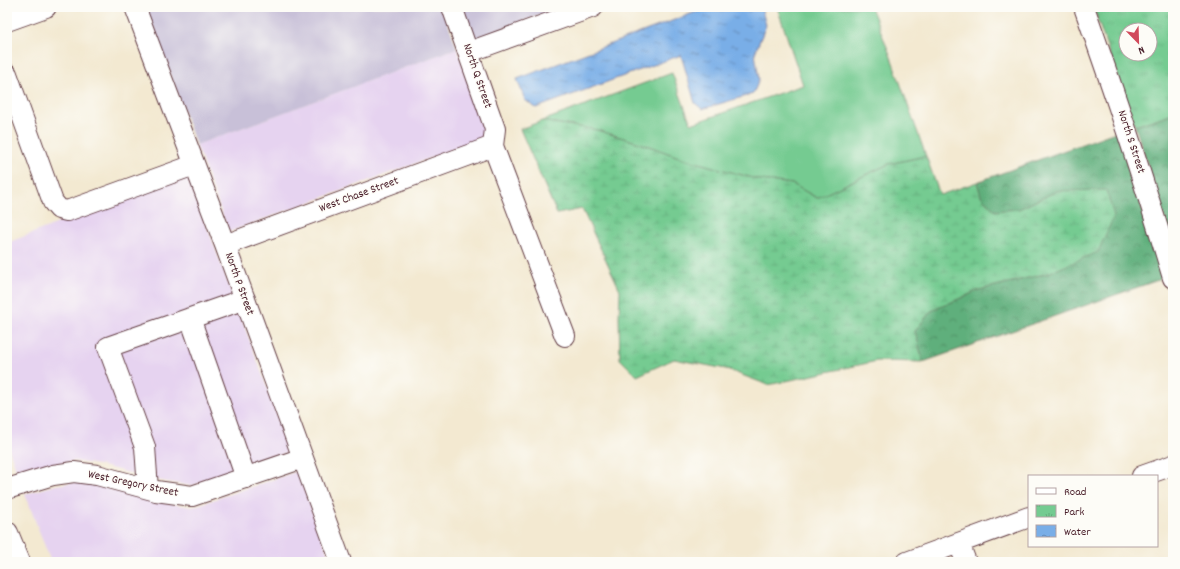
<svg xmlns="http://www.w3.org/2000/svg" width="1180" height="569" font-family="Dekko,sans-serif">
  <defs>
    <pattern id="forest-crowns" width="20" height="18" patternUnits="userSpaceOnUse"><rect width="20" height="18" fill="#5faf7b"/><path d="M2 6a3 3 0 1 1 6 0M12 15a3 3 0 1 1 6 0" fill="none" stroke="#508e65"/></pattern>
    <pattern id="wetland-marsh" width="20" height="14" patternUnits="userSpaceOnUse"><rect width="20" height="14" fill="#74cb91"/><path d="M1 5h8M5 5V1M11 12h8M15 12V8" fill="none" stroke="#66ae7d"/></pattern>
    <pattern id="park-tufts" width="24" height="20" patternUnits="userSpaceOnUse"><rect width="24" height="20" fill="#74cb91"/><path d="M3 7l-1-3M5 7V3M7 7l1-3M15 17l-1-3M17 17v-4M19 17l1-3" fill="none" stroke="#66ae7d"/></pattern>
    <pattern id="water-ripples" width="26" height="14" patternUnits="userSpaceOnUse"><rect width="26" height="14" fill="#79aee7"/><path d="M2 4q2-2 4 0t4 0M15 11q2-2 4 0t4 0" fill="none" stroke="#658dbb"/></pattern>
  </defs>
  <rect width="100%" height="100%" fill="#fdfcf7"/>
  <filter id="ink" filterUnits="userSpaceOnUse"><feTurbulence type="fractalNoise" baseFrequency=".025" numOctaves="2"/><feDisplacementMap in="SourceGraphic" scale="8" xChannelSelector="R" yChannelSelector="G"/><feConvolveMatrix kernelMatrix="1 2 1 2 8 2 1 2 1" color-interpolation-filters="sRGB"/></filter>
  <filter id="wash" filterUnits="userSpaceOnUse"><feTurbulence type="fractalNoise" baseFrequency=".012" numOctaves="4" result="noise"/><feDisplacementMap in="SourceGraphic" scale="16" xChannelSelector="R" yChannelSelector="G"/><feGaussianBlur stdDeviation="0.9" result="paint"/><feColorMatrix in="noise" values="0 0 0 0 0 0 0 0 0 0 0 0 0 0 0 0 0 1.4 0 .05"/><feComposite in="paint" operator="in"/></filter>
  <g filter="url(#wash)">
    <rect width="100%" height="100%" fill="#f3e9d1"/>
    <path fill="#e6d3f0" d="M 457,48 L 486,129 L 485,138 L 229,232 L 196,145 Z
      M 187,173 L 291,451 L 191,486 L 157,480 L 98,465 L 75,461 L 50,465 L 18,474 L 7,444 L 7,243 Z
      M 298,471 L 331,562 L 51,562 L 25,494 L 56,485 L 75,482 L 96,485 L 155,501 L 192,507 Z"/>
    <path fill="#c8c0d8" d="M 145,7 L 442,7 L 457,48 L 196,145 Z
      M 462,7 L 563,7 L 474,39 Z"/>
    <path fill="#74cb91" stroke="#5f755e" d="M 777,7 L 871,7 L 891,57 L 926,156 L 889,164 L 817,198 L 792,184 L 760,180 L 684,159 L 646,145 L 597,130 L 542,121 L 672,73 L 691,124 L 803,85 Z"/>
    <path fill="url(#forest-crowns)" stroke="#546753" d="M 1173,113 L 1173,241 L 1172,242 L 1135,126 Z
      M 1118,131 L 1164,278 L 923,362 L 915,331 L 931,311 L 979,290 L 1048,273 L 1057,191 L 1019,209 L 995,211 L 981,196 L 977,182 Z"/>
    <path fill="url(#wetland-marsh)" stroke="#5f755e" d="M 542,121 L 597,130 L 646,145 L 684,159 L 760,180 L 792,184 L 817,198 L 889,164 L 926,156 L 940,195 L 977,182 L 981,196 L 995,211 L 1019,209 L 1057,191 L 1106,190 L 1114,216 L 1098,252 L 1048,273 L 979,290 L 931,311 L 915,331 L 923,362 L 877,361 L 768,385 L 726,369 L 674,359 L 637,376 L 620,359 L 619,317 L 620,290 L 582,209 L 557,214 L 520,129 Z"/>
    <path fill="url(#park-tufts)" stroke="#5f755e" fill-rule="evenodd" d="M 1093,7 L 1173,7 L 1173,113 L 1135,126 ZM 1126,30 L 1150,30 L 1150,54 L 1126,54 Z"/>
    <path fill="url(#water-ripples)" stroke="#626689" d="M 709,7 L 761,7 L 766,25 L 755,53 L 759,80 L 753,94 L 702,109 L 695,103 L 681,55 L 536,108 L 525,100 L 517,79 Z"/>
  </g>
  <g filter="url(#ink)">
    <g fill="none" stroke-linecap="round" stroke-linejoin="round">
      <g stroke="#633d44" stroke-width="22">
        <path id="minor" d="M 135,7 L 225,245 L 341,562
          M 452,7 L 495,129 L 493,146 L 565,336
          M 1084,7 C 1116,97 1146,187 1173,278
          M 7,21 L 46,7
          M 469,52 L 593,7
          M 7,74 L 53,202 L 59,209 L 67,211 L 194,165
          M 225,245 L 493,146
          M 190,318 L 246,478
          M 1142,476 L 1173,465
          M 7,489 L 53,475 L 74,472 L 97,475 L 156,491 L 192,496 L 303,458
          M 148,489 L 145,447 L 108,347 L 245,299
          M 959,543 L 966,562
          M 907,562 L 1029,517"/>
      </g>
      <g stroke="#633d44" stroke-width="24">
        <path id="major" d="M 7,533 L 19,562"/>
      </g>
      <use href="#minor" stroke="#fff" stroke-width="20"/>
      <use href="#major" stroke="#fff" stroke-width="22"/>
    </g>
  </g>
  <g text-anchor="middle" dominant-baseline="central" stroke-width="3" stroke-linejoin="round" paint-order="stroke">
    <g font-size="12" fill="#4a1f2b" stroke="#fdfcf7">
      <text transform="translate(477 76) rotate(71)">North Q Street</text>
      <text transform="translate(1131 142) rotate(72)">North S Street</text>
      <text transform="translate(359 195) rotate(-20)">West Chase Street</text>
      <text transform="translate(239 284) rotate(70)">North P Street</text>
      <text transform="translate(133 484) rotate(12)">West Gregory Street</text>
    </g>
  </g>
  <rect width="1180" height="569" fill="none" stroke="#fdfcf7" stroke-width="24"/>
  <rect x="1028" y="475" width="130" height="72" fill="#fdfcf7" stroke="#b5a4a5"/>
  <rect x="1036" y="488" width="20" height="6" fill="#ffffff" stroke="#b5a4a5"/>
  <text x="1064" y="495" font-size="12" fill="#4a1f2b">Road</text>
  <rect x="1036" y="505" width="20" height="12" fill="url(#park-tufts)" stroke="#b5a4a5"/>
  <text x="1064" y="515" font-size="12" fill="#4a1f2b">Park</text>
  <rect x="1036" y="525" width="20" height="12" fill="url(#water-ripples)" stroke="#b5a4a5"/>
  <text x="1064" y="535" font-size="12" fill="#4a1f2b">Water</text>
  <g transform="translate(1138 42) rotate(157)"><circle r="19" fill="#fdfcf7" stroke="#b5a4a5"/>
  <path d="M0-3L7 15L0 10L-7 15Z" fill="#d1495b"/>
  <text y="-6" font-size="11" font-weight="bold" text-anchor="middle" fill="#4a1f2b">N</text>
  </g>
</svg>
